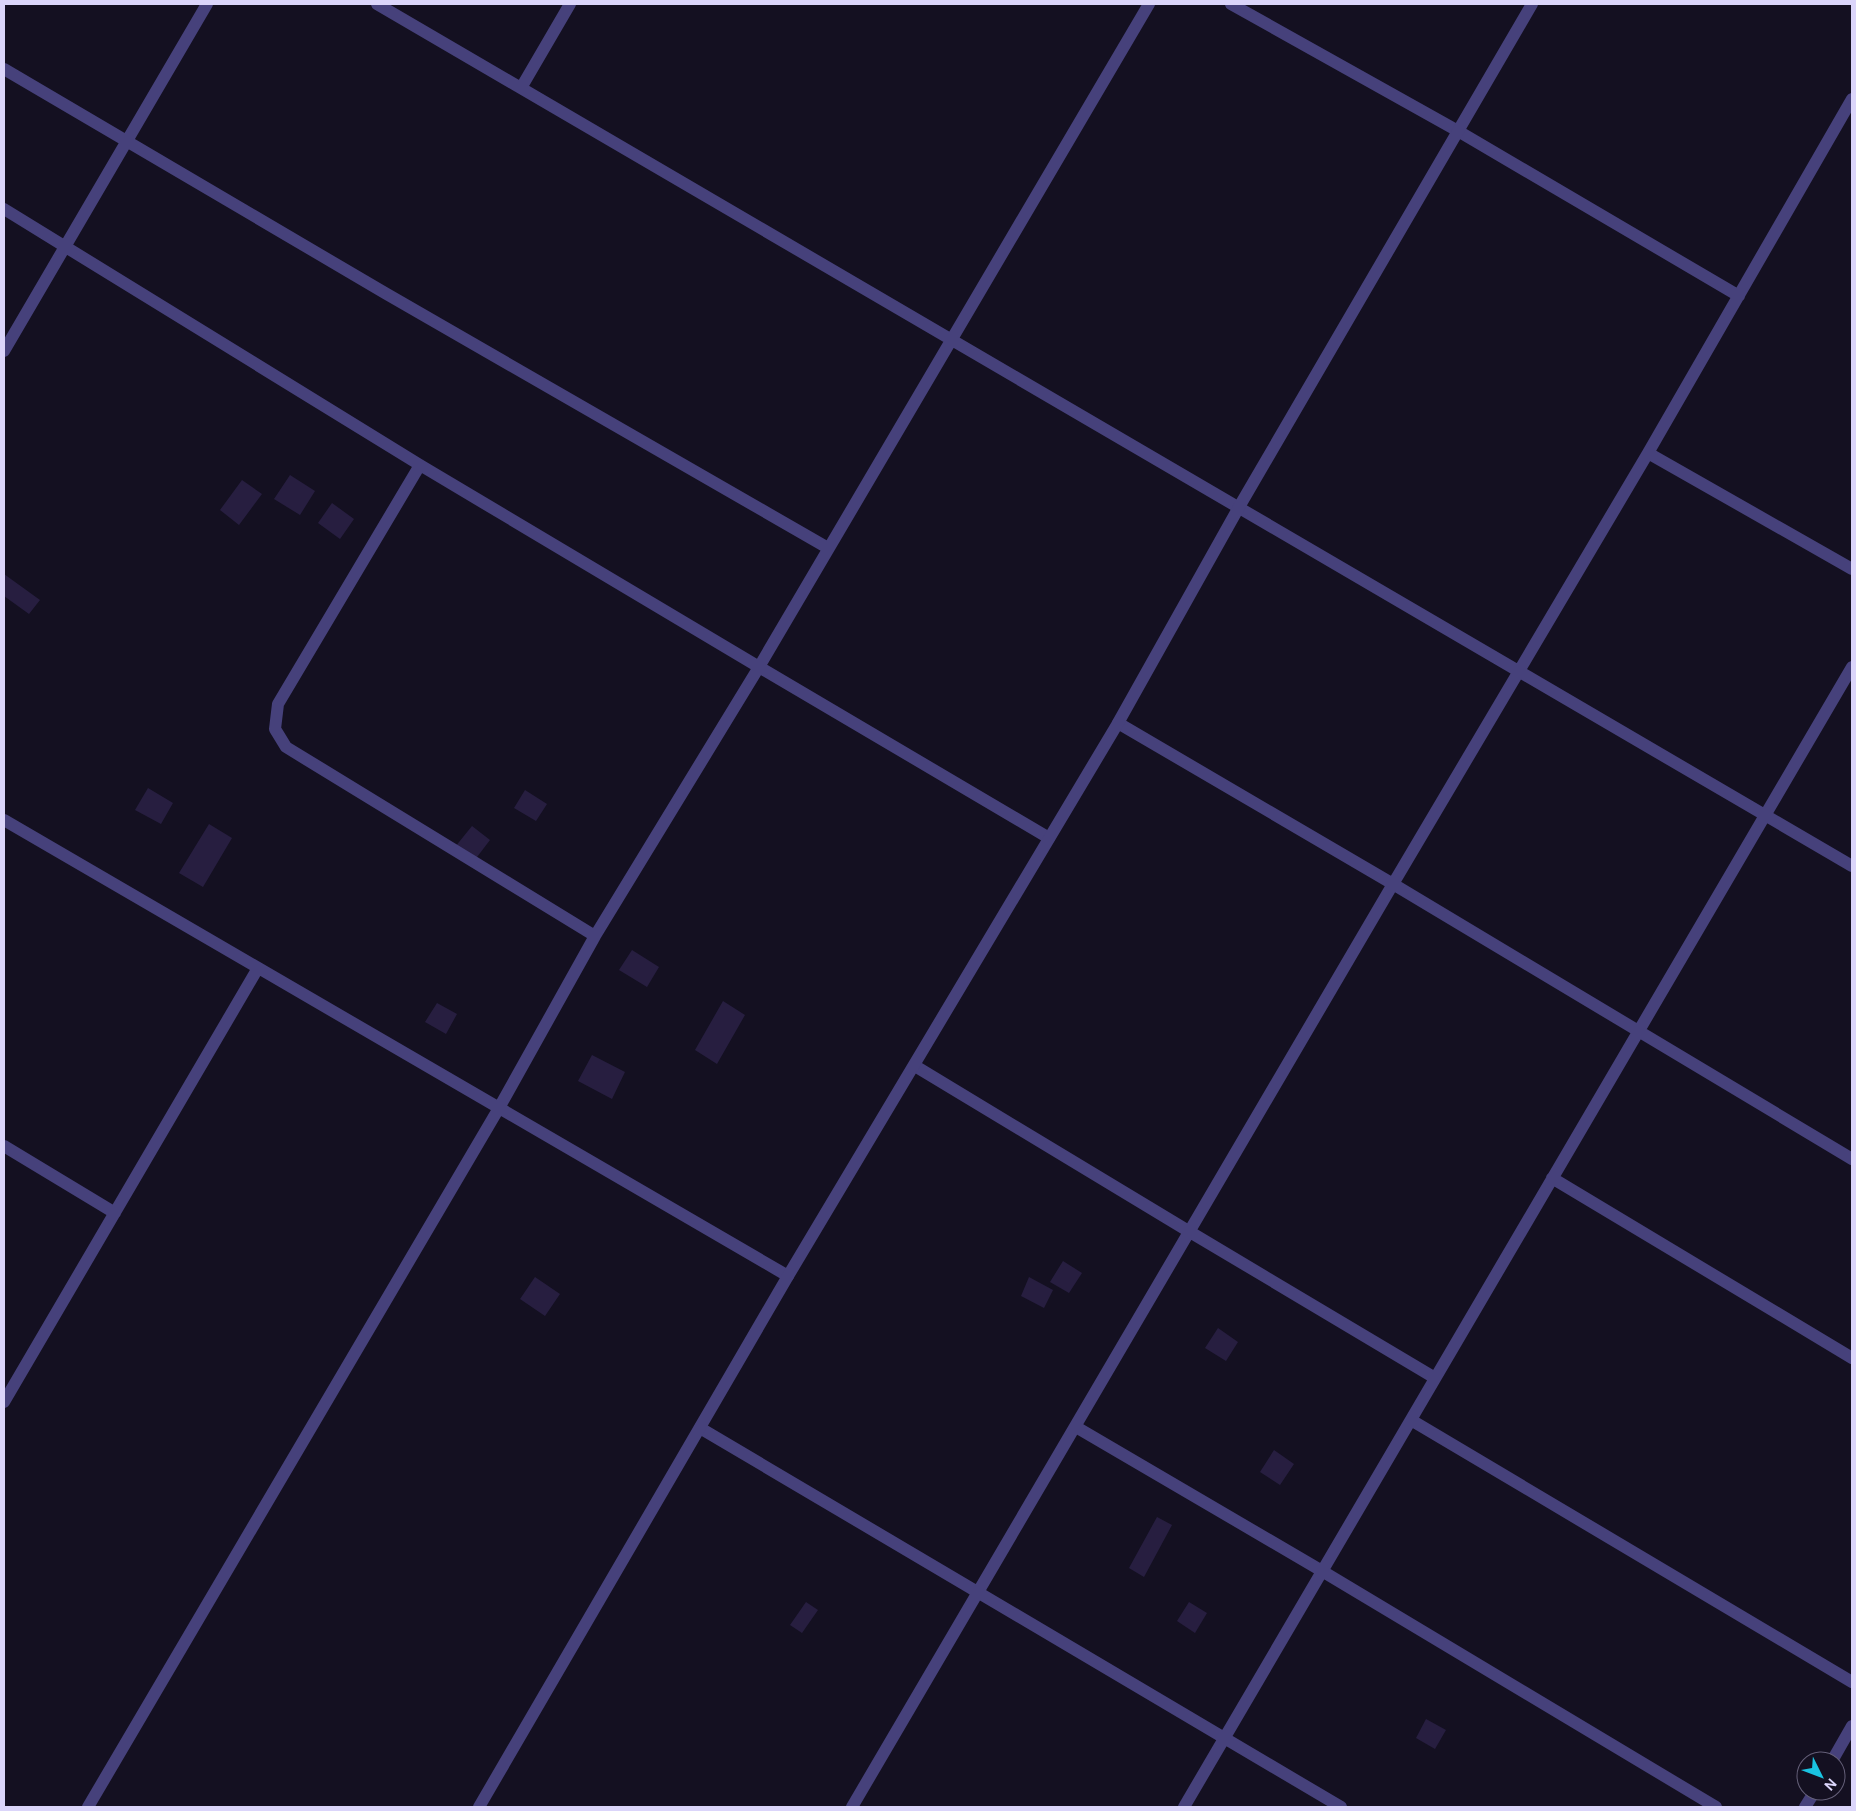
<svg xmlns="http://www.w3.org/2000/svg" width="1856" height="1811" font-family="'DM Sans',sans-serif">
  <rect width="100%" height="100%" fill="#141021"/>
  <path fill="#271e40" d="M 290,475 L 315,491 L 300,515 L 274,499 Z
    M 242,480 L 262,494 L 239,525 L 220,510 Z
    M 332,503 L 354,519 L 340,539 L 318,523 Z
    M 4,574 L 40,600 L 29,614 L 4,596 Z
    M 148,788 L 173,803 L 161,824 L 135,810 Z
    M 525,790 L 547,804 L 536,821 L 514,808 Z
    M 209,824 L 232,838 L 203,887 L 179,873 Z
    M 472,826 L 490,840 L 474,861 L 455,847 Z
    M 632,950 L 659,967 L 647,987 L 619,970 Z
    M 723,1001 L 745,1015 L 717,1064 L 695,1050 Z
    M 437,1003 L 457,1014 L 446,1034 L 425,1022 Z
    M 592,1055 L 625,1072 L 612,1099 L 578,1081 Z
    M 1063,1261 L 1082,1273 L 1069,1293 L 1050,1282 Z
    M 535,1277 L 560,1294 L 545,1316 L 520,1299 Z
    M 1029,1277 L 1053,1290 L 1044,1308 L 1021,1296 Z
    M 1218,1328 L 1238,1342 L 1226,1361 L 1205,1348 Z
    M 1274,1450 L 1294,1464 L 1280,1485 L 1260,1472 Z
    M 1157,1517 L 1172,1525 L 1144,1577 L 1129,1568 Z
    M 806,1602 L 818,1610 L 802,1633 L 790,1625 Z
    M 1189,1602 L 1207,1613 L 1195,1633 L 1177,1621 Z
    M 1426,1719 L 1446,1730 L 1435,1749 L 1416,1738 Z"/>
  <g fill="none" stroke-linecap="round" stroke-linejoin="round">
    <path stroke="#46417b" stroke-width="12" d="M 377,4 L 1852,866
      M 1231,4 L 1458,131 L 1739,296
      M 4,69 L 385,293 L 828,548
      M 521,88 L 570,4
      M 4,209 L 420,465 L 759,667 L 1049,838
      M 4,351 L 207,4
      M 1648,453 L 1852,569
      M 420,465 L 278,704 L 275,729 L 286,747 L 595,936
      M 1118,723 L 1393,884 L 1852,1159
      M 4,820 L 788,1276
      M 915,1066 L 1190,1232 L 1435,1378
      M 4,1146 L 115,1213
      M 1552,1178 L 1852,1358
      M 4,1402 L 258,968
      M 1411,1420 L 1852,1682
      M 1076,1427 L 1322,1571 L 1716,1807
      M 700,1428 L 1341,1807
      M 1832,1761 L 1852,1726
      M 88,1807 L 499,1108 L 595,936 L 759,667 L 1149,4
      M 852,1807 L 1393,884 L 1648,453 L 1852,99
      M 1184,1807 L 1852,667
      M 1805,1807 L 1815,1791"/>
    <path stroke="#46417b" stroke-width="12" d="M 479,1807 L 788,1276 L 1118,723 L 1239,507 L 1532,4"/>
  </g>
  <rect width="1856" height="1811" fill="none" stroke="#dbd5fa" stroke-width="10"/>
  <g transform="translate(1821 1776) rotate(132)"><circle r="24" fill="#141021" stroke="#645f78"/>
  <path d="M0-4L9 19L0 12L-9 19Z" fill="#1ac3e1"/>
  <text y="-8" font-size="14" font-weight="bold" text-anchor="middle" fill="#dbd5fa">N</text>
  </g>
</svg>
